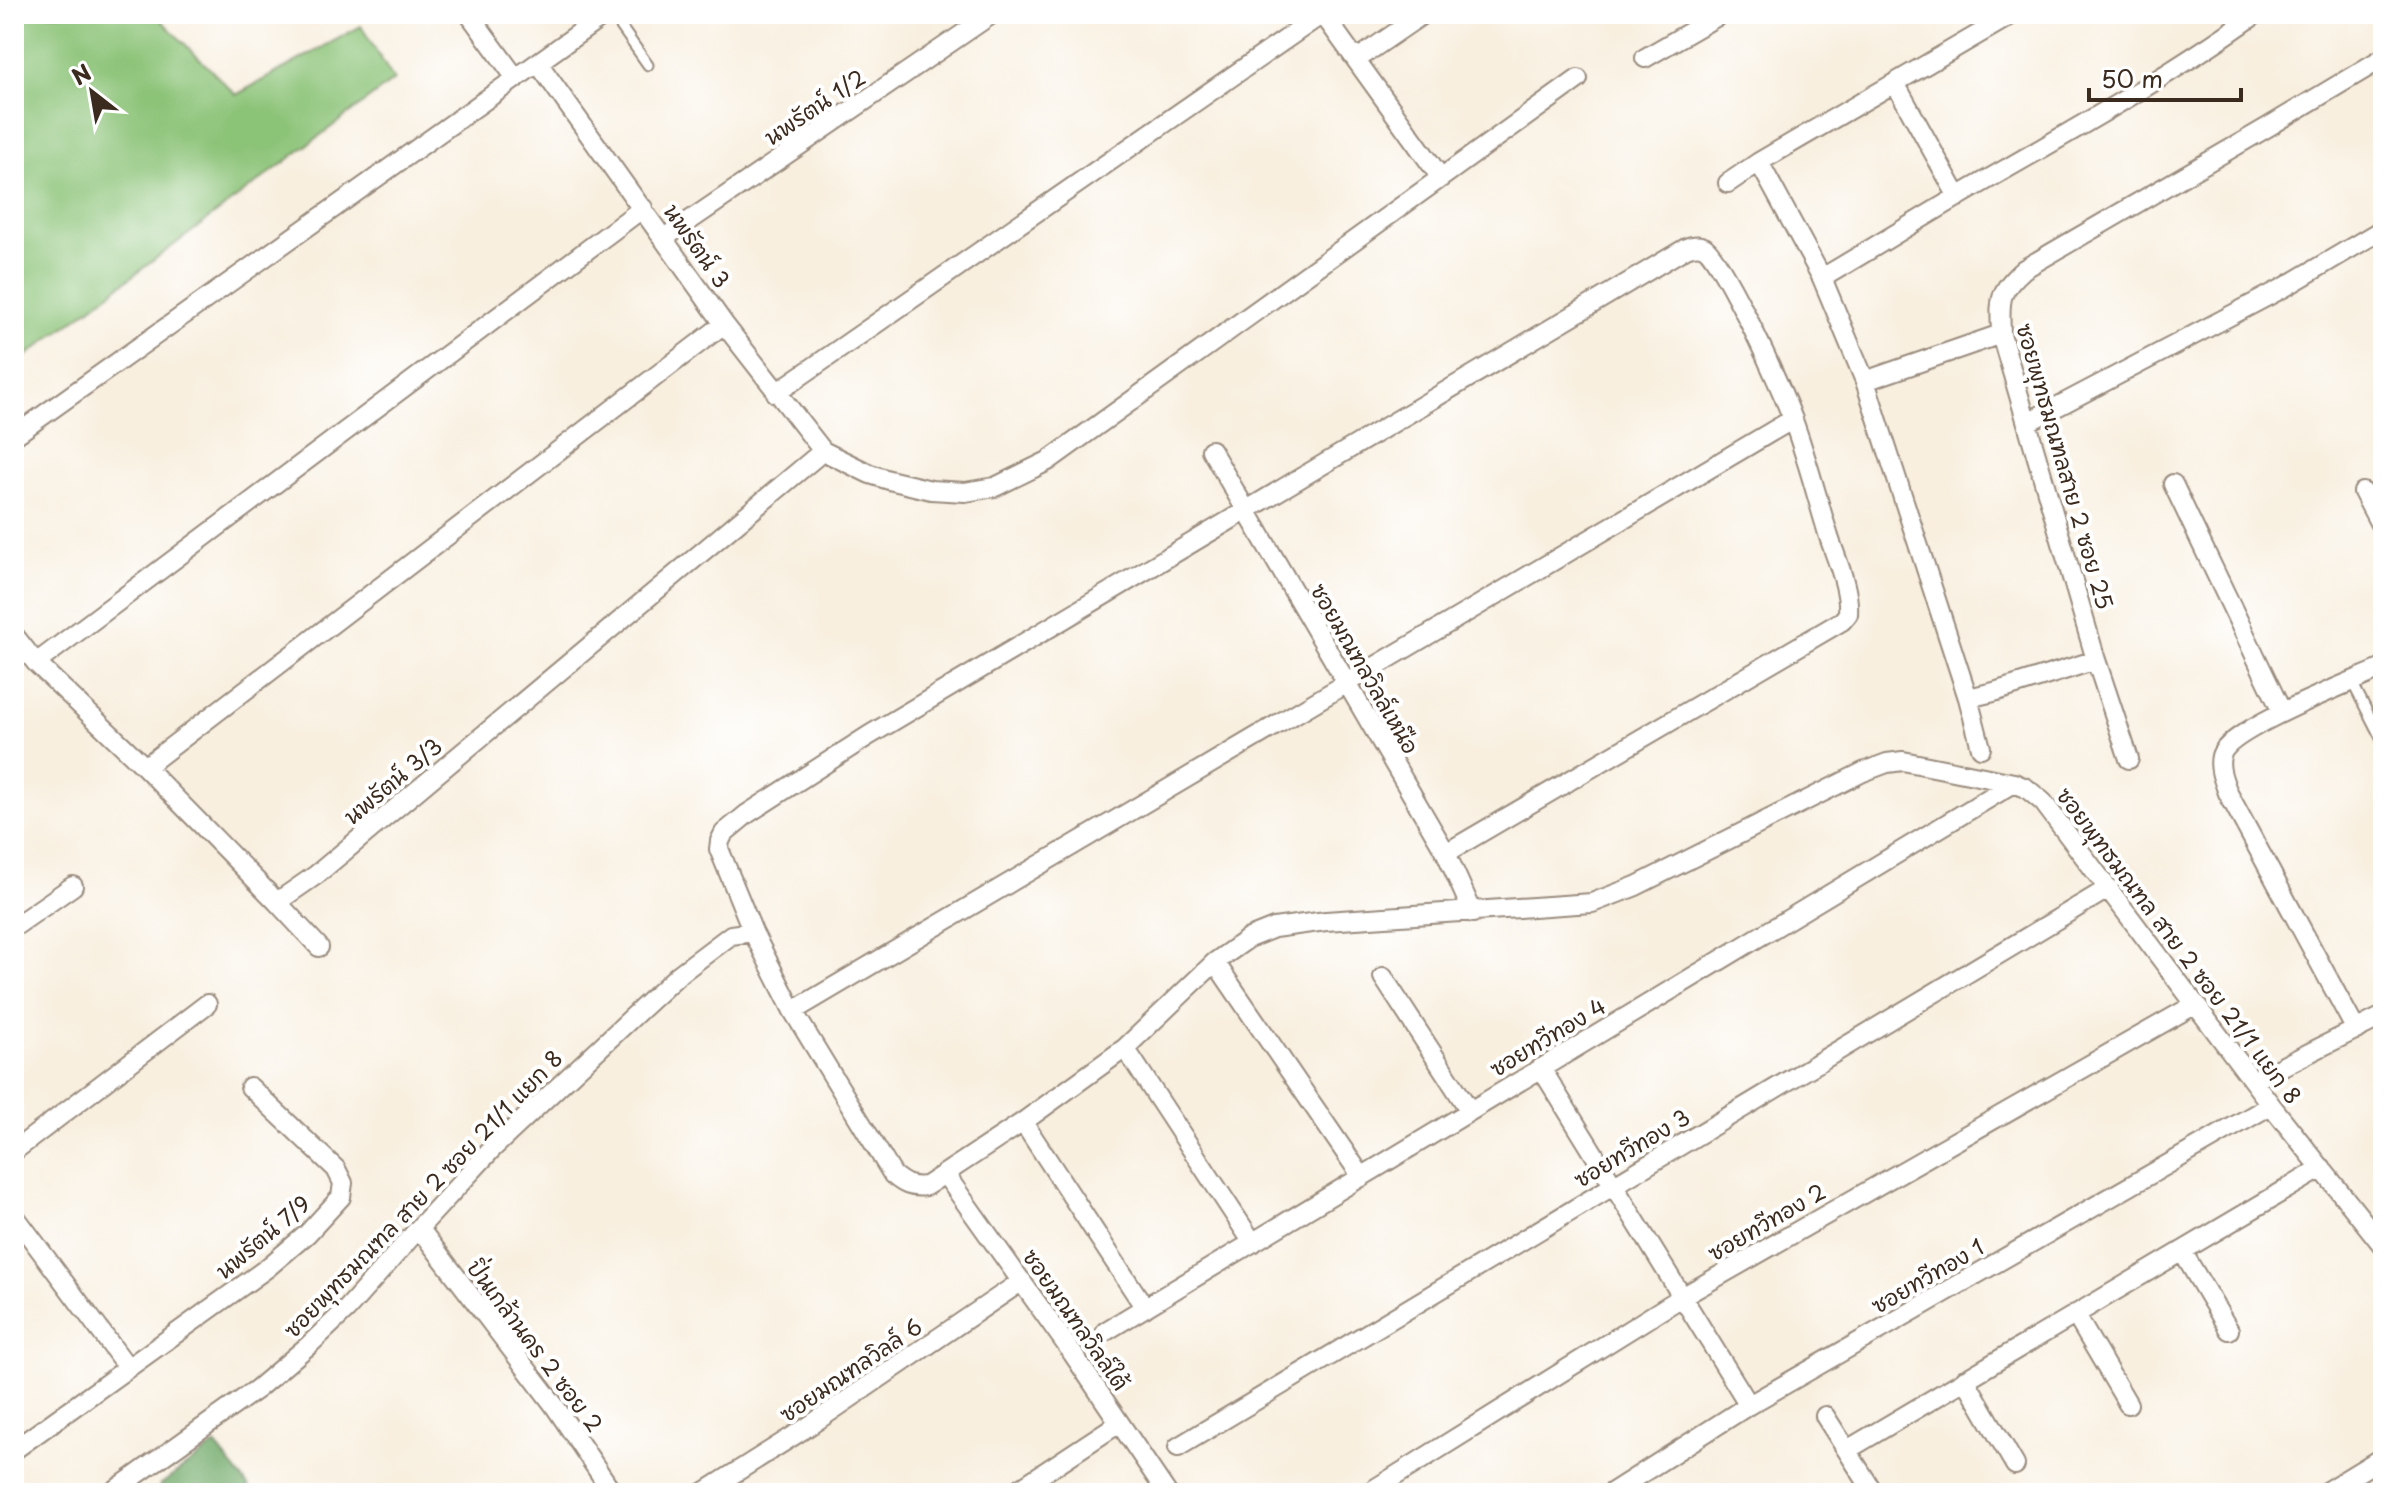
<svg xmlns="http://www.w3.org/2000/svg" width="2397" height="1507" font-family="'Playpen Sans','Playpen Sans Thai',sans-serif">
  <rect width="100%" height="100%" fill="#fff"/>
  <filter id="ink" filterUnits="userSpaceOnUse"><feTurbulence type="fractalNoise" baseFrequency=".0125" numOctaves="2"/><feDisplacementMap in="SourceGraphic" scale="16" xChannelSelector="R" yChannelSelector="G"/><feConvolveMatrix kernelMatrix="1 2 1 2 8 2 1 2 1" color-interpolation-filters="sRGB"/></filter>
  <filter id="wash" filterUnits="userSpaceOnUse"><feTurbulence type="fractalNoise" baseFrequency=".006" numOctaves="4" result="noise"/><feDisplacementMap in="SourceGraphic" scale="32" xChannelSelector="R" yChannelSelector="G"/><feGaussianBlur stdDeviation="1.8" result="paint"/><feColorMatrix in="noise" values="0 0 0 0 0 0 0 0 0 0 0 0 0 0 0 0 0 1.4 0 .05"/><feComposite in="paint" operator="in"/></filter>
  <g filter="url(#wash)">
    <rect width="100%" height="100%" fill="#f8efdf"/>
    <path fill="#8bc377" stroke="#63764a" stroke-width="2" d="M 14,14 L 155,14 L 236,95 L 361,26 L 394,80 L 14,365 Z"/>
    <path fill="#70a968" stroke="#566a43" stroke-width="2" d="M 215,1445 L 254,1493 L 165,1493 L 160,1485 Z"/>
  </g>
  <g filter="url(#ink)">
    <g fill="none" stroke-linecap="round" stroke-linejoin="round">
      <g stroke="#9a8c7e" stroke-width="13">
        <path id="service" d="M 612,14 L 648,65
          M 2352,682 L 2383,742"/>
      </g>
      <g stroke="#9a8c7e" stroke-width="22">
        <path id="minor" d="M 469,14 L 515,77
          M 1323,14 L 1441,178
          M 1645,58 L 1721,14
          M 1356,60 L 1423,14
          M 538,63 L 724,324 L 823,451 L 870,474 L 889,480 L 931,490 L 965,492 L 995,487 L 1048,461 L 1578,79
          M 1895,83 L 1958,197
          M 1759,162 L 1822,278 C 1868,251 1913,223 1959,196 C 2059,138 2161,82 2256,14
          M 1728,183 L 1759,162 L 2013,14
          M 664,238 L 992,14
          M 1822,278 L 1865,381 L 1968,698 L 1994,692 L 2096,660
          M 1865,381 L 2001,334
          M 776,393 L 1322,14
          M 2028,422 L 2285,287 L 2383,229
          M 14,436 L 606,14
          M 1211,450 L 1446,853 L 1473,913
          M 2173,484 L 2282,712
          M 2363,492 L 2383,530
          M 14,635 L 36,663 L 145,767 L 277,902 L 316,875 L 823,451
          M 36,663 L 643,208
          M 1968,698 L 1981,748
          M 2129,759 L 2096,660 L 2001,334 C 2000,300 1997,293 2024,269 L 2268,127 L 2383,58
          M 145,767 L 724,324
          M 277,902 L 319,947
          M 14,927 L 73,886
          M 753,932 L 719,849 L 720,841 L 724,833 L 747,814 L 868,736 L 1686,248 C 1691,246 1698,244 1704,247 C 1721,255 1785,395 1793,420 C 1807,458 1817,498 1829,537 C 1837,561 1850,589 1848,614 L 1842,621 L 1446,853
          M 1215,962 L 1362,1177
          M 1383,977 L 1470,1111
          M 793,1011 L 1793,419
          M 2356,1030 L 2228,793 C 2224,781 2218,769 2221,756 C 2228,729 2354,681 2383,668
          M 1125,1048 L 1253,1243
          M 1541,1068 L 1749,1405
          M 2253,1081 L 2383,1016
          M 1023,1122 L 1145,1308
          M 14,1151 L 207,1004
          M 945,1174 L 1073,1354 L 1167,1493
          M 14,1215 L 128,1368
          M 419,1228 L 554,1405 L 613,1493
          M 2182,1251 L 2229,1330
          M 2075,1314 L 2128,1404
          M 1106,1331 L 2014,783
          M 1965,1379 L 2015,1465
          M 1825,1416 L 1874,1493
          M 1178,1447 L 2109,888
          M 14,1450 L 267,1268 L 307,1234 L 341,1197 L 343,1183 L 336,1169 L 250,1087
          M 1847,1450 L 2322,1168
          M 111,1493 L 257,1389 L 309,1345 L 347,1309 L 419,1228 L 493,1148 L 638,1012 L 678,975 L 731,935 L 753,932 L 793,1011 L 893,1175 C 904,1184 911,1188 926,1186 L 1023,1122 L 1125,1048 L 1215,962 L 1249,938 L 1274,928 L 1326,921 L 1592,903 L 1636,886 L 1863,772 L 1887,763 L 1903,761 L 2014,783 L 2026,788 L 2043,802 L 2271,1105 L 2383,1246
          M 703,1493 L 809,1426 L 1022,1281
          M 1013,1493 L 1119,1423
          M 1368,1493 L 1682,1297 L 2196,1004
          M 1611,1493 L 1749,1405 L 2271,1105
          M 2324,1493 L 2383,1457"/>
      </g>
      <use href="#service" stroke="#fff" stroke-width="9"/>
      <use href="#minor" stroke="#fff" stroke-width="18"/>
    </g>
  </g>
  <g text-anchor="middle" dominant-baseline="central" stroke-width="8" stroke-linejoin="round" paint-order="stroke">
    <g font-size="22" fill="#3b2a1e" stroke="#fff">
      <text transform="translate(814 106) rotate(-34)">นพรัตน์ 1/2</text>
      <text transform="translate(698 245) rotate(55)">นพรัตน์ 3</text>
      <text transform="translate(2066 466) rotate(74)">ซอยพุทธมณฑลสาย 2 ซอย 25</text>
      <text transform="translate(1366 668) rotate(60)">ซอยมณฑลวิลล์เหนือ</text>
      <text transform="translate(392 780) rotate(-40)">นพรัตน์ 3/3</text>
      <text transform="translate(2180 945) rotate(53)">ซอยพุทธมณฑล สาย 2 ซอย 21/1 แยก 8</text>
      <text transform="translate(1547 1036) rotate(-31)">ซอยทวีทอง 4</text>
      <text transform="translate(1631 1147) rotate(-31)">ซอยทวีทอง 3</text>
      <text transform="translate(422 1193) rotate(-46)">ซอยพุทธมณฑล สาย 2 ซอย 21/1 แยก 8</text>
      <text transform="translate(1766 1221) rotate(-30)">ซอยทวีทอง 2</text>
      <text transform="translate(262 1236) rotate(-40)">นพรัตน์ 7/9</text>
      <text transform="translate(1927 1275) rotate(-30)">ซอยทวีทอง 1</text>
      <text transform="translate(1077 1319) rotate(55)">ซอยมณฑลวิลล์ใต้</text>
      <text transform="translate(536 1345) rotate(53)">ปิ่นเกล้านคร 2 ซอย 2</text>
      <text transform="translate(850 1369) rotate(-34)">ซอยมณฑลวิลล์ 6</text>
    </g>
  </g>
  <rect width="2397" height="1507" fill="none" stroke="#fff" stroke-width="48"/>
  <g transform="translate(92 92) rotate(329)" stroke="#ffffff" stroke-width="6" paint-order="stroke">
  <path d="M0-6L14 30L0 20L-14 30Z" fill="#3b2a1e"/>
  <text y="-12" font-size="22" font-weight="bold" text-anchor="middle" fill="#3b2a1e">N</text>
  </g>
  <path d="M2089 88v12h152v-12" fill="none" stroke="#3b2a1e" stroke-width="4"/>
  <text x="2101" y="88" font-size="24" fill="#3b2a1e" stroke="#ffffff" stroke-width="6" paint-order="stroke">50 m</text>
</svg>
